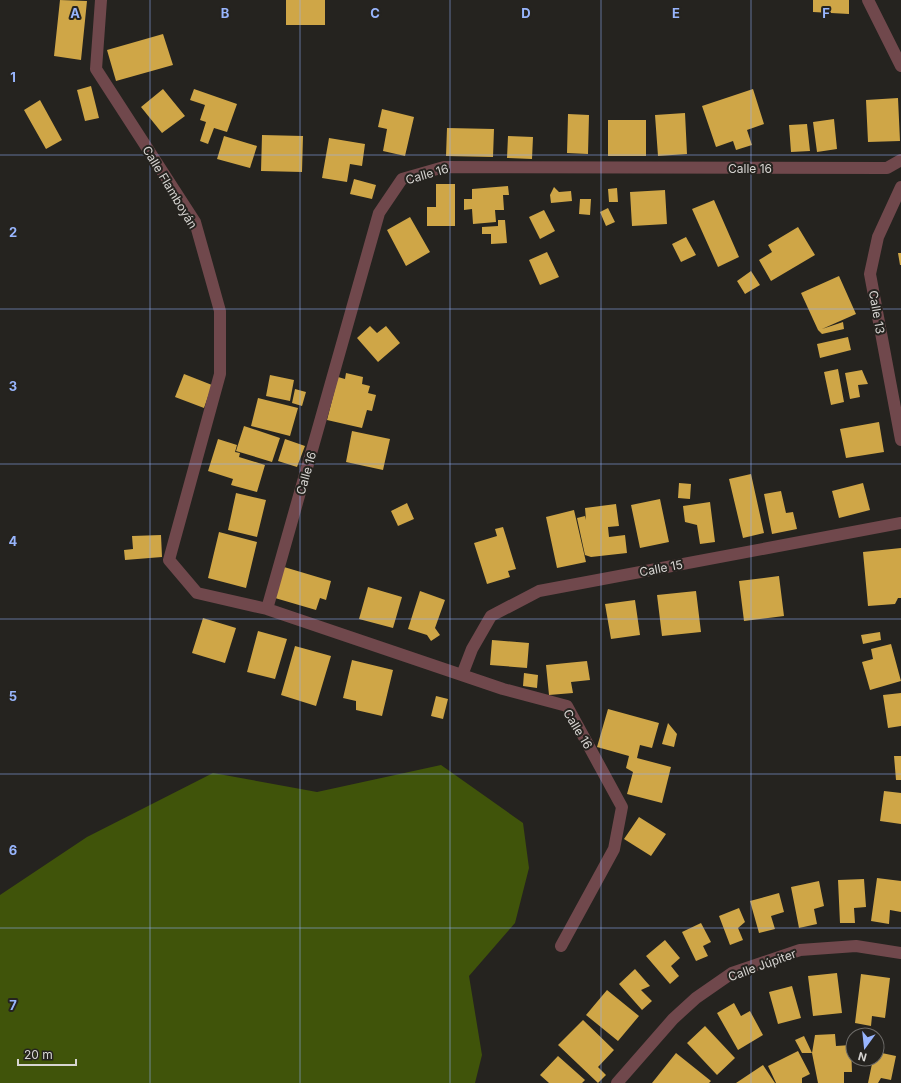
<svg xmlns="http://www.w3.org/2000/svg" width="901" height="1083" font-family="Inter,sans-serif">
  <rect width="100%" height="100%" fill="#25231f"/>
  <path fill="#40540a" d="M 441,765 L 523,823 L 529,868 L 515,923 L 469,976 L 482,1055 L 475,1083 L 0,1083 L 0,895 L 87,837 L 213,773 L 317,792 Z"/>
  <path fill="#cfa647" d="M 60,0 L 87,1 L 81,60 L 54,56 Z
    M 286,0 L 325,0 L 325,25 L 286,25 Z
    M 813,0 L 849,0 L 849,14 L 813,12 Z
    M 163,34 L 173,65 L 116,81 L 107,50 Z
    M 91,86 L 99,118 L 85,121 L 77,90 Z
    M 163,89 L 185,116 L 162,133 L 141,107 Z
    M 194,89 L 237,104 L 227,132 L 214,128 L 208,144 L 200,141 L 206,122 L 200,120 L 205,105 L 190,100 Z
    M 753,89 L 764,124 L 747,130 L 752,145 L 736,150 L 733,141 L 716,147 L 702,106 Z
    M 898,98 L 900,141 L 868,142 L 866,100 Z
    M 40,100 L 62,140 L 46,149 L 24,110 Z
    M 382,109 L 414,117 L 405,156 L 383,151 L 387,129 L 378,127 Z
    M 685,113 L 687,154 L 658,156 L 655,115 Z
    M 568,114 L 589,115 L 588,154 L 567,153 Z
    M 834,119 L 837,149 L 817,152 L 813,122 Z
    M 608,120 L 646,120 L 646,156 L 608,156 Z
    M 807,124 L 810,151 L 791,152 L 789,125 Z
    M 447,128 L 494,129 L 493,157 L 446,156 Z
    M 262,135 L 303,136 L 302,172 L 261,171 Z
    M 224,136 L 257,146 L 250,168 L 217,159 Z
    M 508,136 L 533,137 L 532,159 L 507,158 Z
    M 329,138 L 365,144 L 362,166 L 350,164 L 347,182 L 322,178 Z
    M 354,179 L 376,185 L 372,199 L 350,194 Z
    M 436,184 L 455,184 L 455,226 L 427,226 L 427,207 L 436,207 Z
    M 508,186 L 509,195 L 503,195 L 504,210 L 495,210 L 496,222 L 473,224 L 472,209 L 464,210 L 464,199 L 472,199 L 472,189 Z
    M 554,187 L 559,192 L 571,191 L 572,201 L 551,203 L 550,195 Z
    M 617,188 L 618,202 L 609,202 L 608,189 Z
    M 665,190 L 667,224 L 632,226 L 630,192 Z
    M 580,199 L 591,199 L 590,215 L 579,214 Z
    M 714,200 L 739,257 L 718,267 L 692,209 Z
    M 608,208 L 615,222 L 606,226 L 600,212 Z
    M 544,210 L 555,231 L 540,239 L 529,217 Z
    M 410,217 L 430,252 L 406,266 L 387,230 Z
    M 498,220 L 505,220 L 507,243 L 491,244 L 491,234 L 482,234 L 482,227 L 498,226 Z
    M 798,227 L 815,255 L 771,281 L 759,260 L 772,252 L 768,245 Z
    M 686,237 L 696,255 L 681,262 L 672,244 Z
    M 547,252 L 559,277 L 540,285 L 529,260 Z
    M 898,253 L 901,253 L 901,265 L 900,265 Z
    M 751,271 L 760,285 L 745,294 L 737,281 Z
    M 839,276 L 856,314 L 822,329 L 843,322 L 844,329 L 822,334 L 818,330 L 801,293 Z
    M 370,326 L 377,333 L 386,326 L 400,343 L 378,362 L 357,338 Z
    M 848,337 L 851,350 L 820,358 L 817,344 Z
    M 838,369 L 844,402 L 831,405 L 824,372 Z
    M 862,370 L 868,384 L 858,385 L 860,397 L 850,399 L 845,373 Z
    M 346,373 L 363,377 L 362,384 L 370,386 L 368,393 L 376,395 L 372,411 L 367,410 L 362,428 L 327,420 L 338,377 L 345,379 Z
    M 184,374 L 212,385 L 204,408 L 175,397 Z
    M 270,375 L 294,380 L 290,401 L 266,396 Z
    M 295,389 L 306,392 L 302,406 L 292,403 Z
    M 258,398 L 298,408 L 290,436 L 251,426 Z
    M 879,422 L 884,452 L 846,458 L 840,429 Z
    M 244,426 L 280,438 L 272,462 L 236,451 Z
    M 352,431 L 390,439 L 383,470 L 346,462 Z
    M 218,439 L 237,445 L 235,452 L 240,453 L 239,457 L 265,465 L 257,492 L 231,485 L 233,479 L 208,471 Z
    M 285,439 L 305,446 L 297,467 L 278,461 Z
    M 751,474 L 764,533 L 743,538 L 729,479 Z
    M 679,483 L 691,484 L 690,499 L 678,498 Z
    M 863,483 L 870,510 L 839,518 L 832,491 Z
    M 781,491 L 786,513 L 793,512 L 797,529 L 772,534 L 764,494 Z
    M 236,493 L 266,500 L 257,537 L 228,530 Z
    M 660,499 L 669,542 L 640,548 L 631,505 Z
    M 710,502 L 715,542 L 700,544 L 697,525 L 685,522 L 683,506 Z
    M 407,503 L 414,519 L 398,526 L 391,511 Z
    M 616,504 L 619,526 L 608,527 L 609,537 L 625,535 L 627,553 L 591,557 L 585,555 L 577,518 L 585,516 L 586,520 L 585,508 Z
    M 574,510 L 586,562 L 557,568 L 546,517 Z
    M 503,527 L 516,569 L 508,571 L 510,577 L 487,584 L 474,543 L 497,536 L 495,529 Z
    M 219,532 L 257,542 L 246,588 L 208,578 Z
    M 161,535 L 162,557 L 125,560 L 124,550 L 133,549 L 132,536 Z
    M 901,548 L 901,598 L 898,598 L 895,604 L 868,606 L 863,552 Z
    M 284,567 L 331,581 L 326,600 L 320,598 L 316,610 L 275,598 Z
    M 779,576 L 784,616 L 744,621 L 739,581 Z
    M 368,587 L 402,597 L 393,628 L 359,619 Z
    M 420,591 L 445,600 L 435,628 L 440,635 L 431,641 L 427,635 L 408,629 Z
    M 696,591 L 701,632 L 662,636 L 657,595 Z
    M 635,600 L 640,635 L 611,639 L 605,604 Z
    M 203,618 L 236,628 L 225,663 L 192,653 Z
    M 258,631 L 287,639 L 275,679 L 247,672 Z
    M 880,632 L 881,640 L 863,644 L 861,635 Z
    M 492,640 L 529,643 L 527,668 L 490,665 Z
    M 891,644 L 901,681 L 870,690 L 862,662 L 873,659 L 871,649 Z
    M 295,646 L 331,656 L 316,706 L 281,695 Z
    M 352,660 L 393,670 L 382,716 L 356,710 L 356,701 L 343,698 Z
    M 587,661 L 590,680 L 571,682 L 573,693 L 549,695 L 546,665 Z
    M 524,673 L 538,675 L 537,688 L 523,686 Z
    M 901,693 L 901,726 L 888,728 L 883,695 Z
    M 436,696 L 448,699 L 443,719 L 431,716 Z
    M 608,709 L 659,723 L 652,748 L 640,745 L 637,758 L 671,767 L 662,803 L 627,794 L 633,772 L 626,768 L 629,756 L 597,747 Z
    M 668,723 L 677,734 L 674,747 L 662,744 Z
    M 894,756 L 901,756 L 901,780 L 896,780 Z
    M 884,791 L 901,793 L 901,824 L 880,821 Z
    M 639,817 L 666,834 L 651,856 L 624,839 Z
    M 877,878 L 901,881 L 901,912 L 890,910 L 889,924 L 871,921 Z
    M 864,879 L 866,907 L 854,908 L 855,923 L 840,923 L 838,880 Z
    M 819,881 L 824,906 L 814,909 L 817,924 L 799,928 L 791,887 Z
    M 779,893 L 784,912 L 771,916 L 775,929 L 759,933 L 750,901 Z
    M 739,908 L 745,922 L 738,928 L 743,940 L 730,945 L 719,916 Z
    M 701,923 L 711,942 L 703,946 L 708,956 L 696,961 L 682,932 Z
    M 665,940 L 680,958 L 671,966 L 679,976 L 670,984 L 646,956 Z
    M 635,969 L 650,986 L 641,990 L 652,1001 L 642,1010 L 619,984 Z
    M 837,973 L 842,1013 L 813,1016 L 808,976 Z
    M 861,974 L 890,978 L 885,1018 L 872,1016 L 871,1026 L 855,1023 Z
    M 792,986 L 801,1018 L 778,1024 L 769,992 Z
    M 607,990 L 639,1016 L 618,1041 L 586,1015 Z
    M 734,1003 L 741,1016 L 750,1011 L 763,1035 L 738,1050 L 717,1013 Z
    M 583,1020 L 614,1050 L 598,1067 L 606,1075 L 598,1083 L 558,1045 Z
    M 705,1026 L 735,1058 L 717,1075 L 687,1043 Z
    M 835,1034 L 836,1046 L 851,1045 L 852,1072 L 844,1072 L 844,1083 L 818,1083 L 812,1053 L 815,1035 Z
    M 804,1036 L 812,1053 L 802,1053 L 795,1040 Z
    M 798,1051 L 810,1074 L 802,1078 L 802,1083 L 776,1083 L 768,1066 Z
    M 877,1052 L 896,1056 L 891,1080 L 881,1078 L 878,1083 L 868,1083 L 873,1059 L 877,1059 Z
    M 676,1053 L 711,1081 L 709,1083 L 652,1083 Z
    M 558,1056 L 585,1080 L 582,1083 L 549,1083 L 540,1075 Z
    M 763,1065 L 775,1083 L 736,1083 Z"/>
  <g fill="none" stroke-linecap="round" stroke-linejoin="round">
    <path stroke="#70484c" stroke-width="12" d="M 101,0 L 96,69 L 195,222 L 220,311 L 220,374 L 169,560 L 197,593 L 267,609 L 503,689 L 567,706 L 622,807 L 614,849 L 561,946
      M 868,0 L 901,66
      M 901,187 L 878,237 L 870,274 L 901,440
      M 267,609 L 379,213 L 402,179 L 444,167 L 887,168 L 901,160
      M 462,675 L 472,649 L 491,616 L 539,591 L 901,523
      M 617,1083 L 673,1019 L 696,998 L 732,973 L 800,950 L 856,946 L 901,953"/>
  </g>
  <path fill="none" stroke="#98b5fd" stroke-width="1" stroke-opacity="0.55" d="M 150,0 L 150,1083M 300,0 L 300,1083M 450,0 L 450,1083M 601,0 L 601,1083M 751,0 L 751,1083M 0,155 L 901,155M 0,309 L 901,309M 0,464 L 901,464M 0,619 L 901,619M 0,774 L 901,774M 0,928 L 901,928"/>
  <g text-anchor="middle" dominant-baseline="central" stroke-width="4" stroke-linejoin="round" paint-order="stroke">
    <g font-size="12" fill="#d7d5d2" stroke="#25231f">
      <text x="750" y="168">Calle 16</text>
      <text transform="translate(427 174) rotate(-16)">Calle 16</text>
      <text transform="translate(170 187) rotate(59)">Calle Flamboyán</text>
      <text transform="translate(877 312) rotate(80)">Calle 13</text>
      <text transform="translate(306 473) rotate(-74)">Calle 16</text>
      <text transform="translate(661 568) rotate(-11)">Calle 15</text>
      <text transform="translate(578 729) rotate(59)">Calle 16</text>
      <text transform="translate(762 965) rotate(-20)">Calle Júpiter</text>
    </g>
  </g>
  <g font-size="13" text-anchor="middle" font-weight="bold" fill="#98b5fd" stroke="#25231f" stroke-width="4" stroke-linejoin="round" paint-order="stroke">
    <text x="75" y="18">A</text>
    <text x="225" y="18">B</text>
    <text x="375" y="18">C</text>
    <text x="526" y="18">D</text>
    <text x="676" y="18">E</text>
    <text x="826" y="18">F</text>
    <text x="13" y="82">1</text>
    <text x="13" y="237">2</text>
    <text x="13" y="391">3</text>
    <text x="13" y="546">4</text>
    <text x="13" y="701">5</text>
    <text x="13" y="855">6</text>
    <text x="13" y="1010">7</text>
  </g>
  <g transform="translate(865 1047) rotate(195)"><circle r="19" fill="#25231f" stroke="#6c6a67"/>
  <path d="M0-3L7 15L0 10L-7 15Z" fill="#98b5fd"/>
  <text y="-6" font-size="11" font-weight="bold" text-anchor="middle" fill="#d7d5d2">N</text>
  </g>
  <path d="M18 1059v6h58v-6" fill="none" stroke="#d7d5d2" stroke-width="2"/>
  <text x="24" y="1059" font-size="12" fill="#d7d5d2" stroke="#25231f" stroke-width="3" paint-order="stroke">20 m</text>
</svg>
